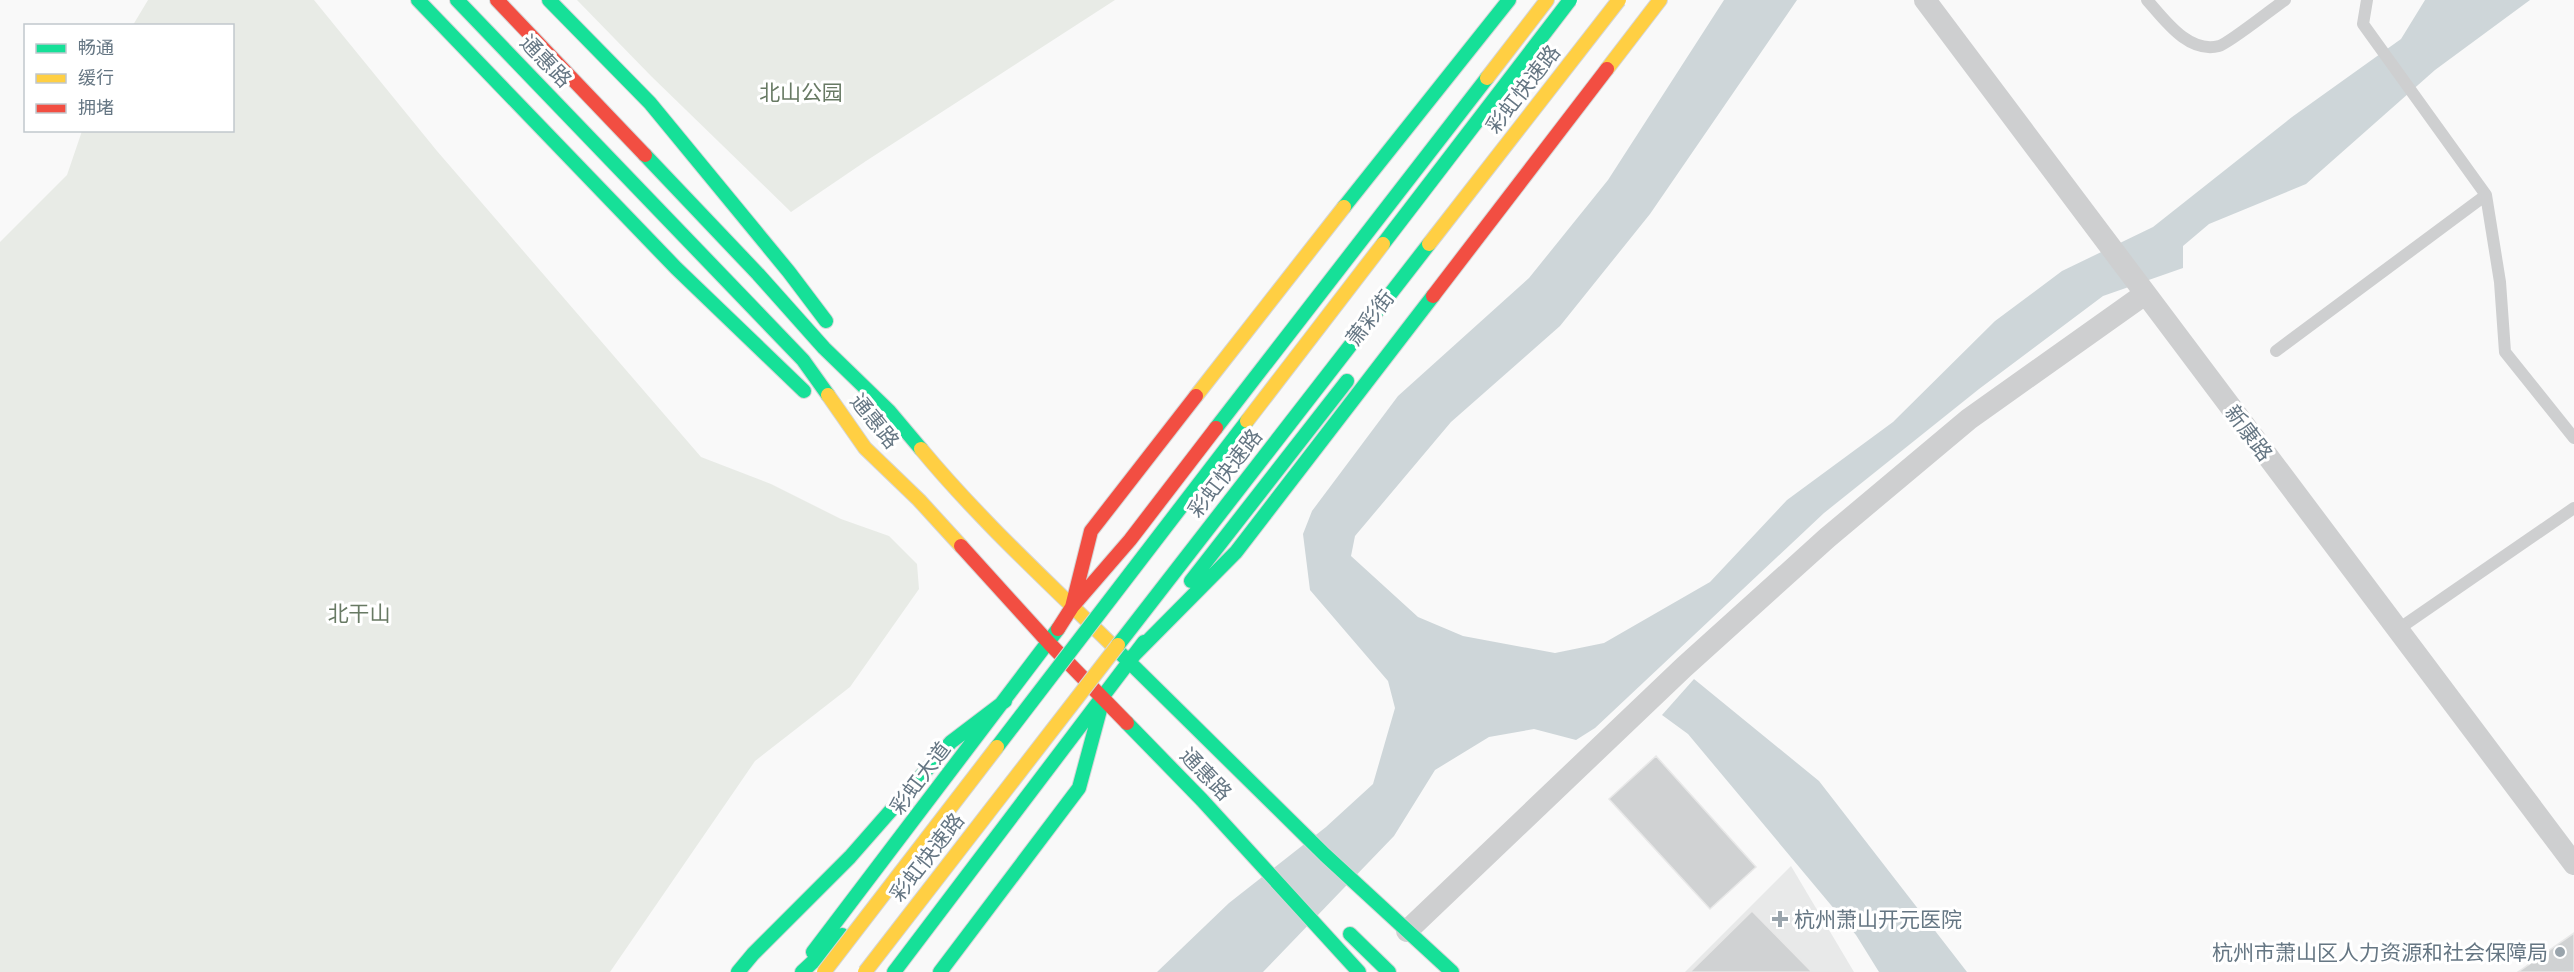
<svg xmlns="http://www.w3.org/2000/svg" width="2574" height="972" font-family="Arial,'Noto Sans SC',sans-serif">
  <rect width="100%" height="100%" fill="#f9f9f9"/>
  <path fill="#e8e9e9" d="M 1791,866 L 1854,972 L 1685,972 Z"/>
  <path fill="#e8ebe6" d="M 148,0 L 314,0 L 437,151 L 701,457 L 771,484 L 841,519 L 889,536 L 917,564 L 919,589 L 850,687 L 755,761 L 610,972 L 0,972 L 0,242 L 67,175 L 82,131 L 232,130 L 232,26 L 133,25 Z
    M 577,0 L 1115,0 L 866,161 L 791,212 L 651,76 Z"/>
  <path fill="#ced6d9" d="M 1724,0 L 1797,0 L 1650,214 L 1560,326 L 1451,422 L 1355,536 L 1351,556 L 1418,617 L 1463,636 L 1555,653 L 1604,643 L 1710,582 L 1787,500 L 1893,422 L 1995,321 L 2062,271 L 2153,227 L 2292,117 L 2401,39 L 2425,0 L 2530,0 L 2435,70 L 2306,184 L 2209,224 L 2183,246 L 2183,268 L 2103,296 L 1979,389 L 1824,513 L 1595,728 L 1576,740 L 1534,729 L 1489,737 L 1435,770 L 1394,836 L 1263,972 L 1157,972 L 1229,903 L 1326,827 L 1373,784 L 1395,708 L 1388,681 L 1310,590 L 1303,534 L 1312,511 L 1398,396 L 1529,278 L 1608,180 Z
    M 1694,679 L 1819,781 L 1967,972 L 1879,972 L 1856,935 L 1688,734 L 1662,715 Z"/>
  <path fill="#d0d2d3" stroke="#e8e8e8" stroke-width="1.5" d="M 1656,756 L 1756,867 L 1710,909 L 1609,799 Z
    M 1752,911 L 1812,972 L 1690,972 Z
    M 2574,933 L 2574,972 L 2518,972 Z"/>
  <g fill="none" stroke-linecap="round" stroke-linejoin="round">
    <g stroke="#d5d6d7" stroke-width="16">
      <path id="fast" d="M 418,0 L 676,268 L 804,391
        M 457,0 L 803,360 L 828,395
        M 549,0 L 650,103 L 789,272 L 826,321
        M 645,155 L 758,274 L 824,348 L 889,411 L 921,449
        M 1344,207 L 1509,0
        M 1216,428 L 1487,78
        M 1191,581 L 1347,381
        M 1113,646 L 1325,855 L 1452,972
        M 1128,661 L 1236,552 L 1433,296
        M 1127,723 L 1202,800 L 1359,972
        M 1350,934 L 1389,972
        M 813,952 L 1058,629
        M 738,972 L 753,954 L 850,857 L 951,742 L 1005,701
        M 802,972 L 842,935
        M 894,972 L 1144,642
        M 940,972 L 1079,788 L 1103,699"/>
    </g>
    <g stroke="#d5d6d7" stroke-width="16">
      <path id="slow" d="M 1607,69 L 1660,0
        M 1487,78 L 1547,0
        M 828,395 L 865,448 L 919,500 L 961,546
        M 1196,396 L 1344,207
        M 921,449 C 979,519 1048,582 1113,646"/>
    </g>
    <g stroke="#d5d6d7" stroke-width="16">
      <path id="jam" d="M 497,0 L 645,155
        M 1433,296 L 1607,69
        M 961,546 L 1049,643 L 1127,723
        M 1072,607 L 1091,531 L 1196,396
        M 1058,629 L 1072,607 L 1130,540 L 1216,428"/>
    </g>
    <path stroke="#cecfd0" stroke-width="12" d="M 2147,0 C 2164,19 2188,54 2219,46 C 2228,44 2273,8 2285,0
      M 2367,0 L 2363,24 L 2486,195 L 2500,282 L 2505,352 L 2574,438
      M 2276,351 L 2486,195
      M 2397,630 L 2574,508"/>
    <path stroke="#cecfd0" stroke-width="22" d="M 1925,0 L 2574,864
      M 1407,931 L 1684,667 L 1827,538 L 1969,419 L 2145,294"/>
    <use href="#fast" stroke="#16e098" stroke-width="14"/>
    <use href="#slow" stroke="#ffcf43" stroke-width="14"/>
    <use href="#jam" stroke="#f24e42" stroke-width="14"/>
    <g stroke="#d5d6d6" stroke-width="16" stroke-linecap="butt">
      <path id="fast-bridge" d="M 1383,244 L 1570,0
        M 1118,645 L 1429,244
        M 997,747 L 1247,421"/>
    </g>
    <g stroke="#d5d6d6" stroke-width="16" stroke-linecap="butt">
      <path id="slow-bridge" d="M 1429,244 L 1619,0
        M 1247,421 L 1383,244
        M 824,972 L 997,747
        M 865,972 L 1118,645"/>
    </g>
    <use href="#fast-bridge" stroke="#16e098" stroke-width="14"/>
    <use href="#slow-bridge" stroke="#ffcf43" stroke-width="14"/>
  </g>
  <g fill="#99a4ac" stroke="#fff" stroke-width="2">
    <path d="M1777 910h6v6h6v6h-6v6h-6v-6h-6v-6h6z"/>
    <circle cx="2560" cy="952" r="6"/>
  </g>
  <g text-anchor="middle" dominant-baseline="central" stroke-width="6" stroke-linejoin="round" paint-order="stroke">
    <g font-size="21" fill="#657683" stroke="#fff">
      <text transform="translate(546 61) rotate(46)">通惠路</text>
      <text transform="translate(1523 89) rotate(-52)">彩虹快速路</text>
      <text transform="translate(1370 318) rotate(-52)">萧彩街</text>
      <text transform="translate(875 421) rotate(51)">通惠路</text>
      <text transform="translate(2249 433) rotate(53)">新康路</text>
      <text transform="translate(1225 473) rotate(-52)">彩虹快速路</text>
      <text transform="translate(1206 774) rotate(46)">通惠路</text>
      <text transform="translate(920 778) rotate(-53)">彩虹大道</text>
      <text transform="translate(927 857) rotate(-52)">彩虹快速路</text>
    </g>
    <g font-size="21" fill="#687a64" stroke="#fff">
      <text x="801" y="92">北山公园</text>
      <text x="359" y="613">北干山</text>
    </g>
    <g font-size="21" fill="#657683" stroke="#fff" text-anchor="start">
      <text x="1794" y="919">杭州萧山开元医院</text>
      <text x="2548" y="952" text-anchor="end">杭州市萧山区人力资源和社会保障局</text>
    </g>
  </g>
  <rect x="24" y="24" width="210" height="108" fill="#ffffff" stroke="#c1c8cd" stroke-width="1.5"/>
  <rect x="36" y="44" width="30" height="9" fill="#16e098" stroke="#c1c8cd" stroke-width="1.5"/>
  <text x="78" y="54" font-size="18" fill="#657683">畅通</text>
  <rect x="36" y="74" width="30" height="9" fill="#ffcf43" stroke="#c1c8cd" stroke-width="1.5"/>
  <text x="78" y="84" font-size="18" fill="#657683">缓行</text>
  <rect x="36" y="104" width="30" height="9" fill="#f24e42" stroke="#c1c8cd" stroke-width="1.5"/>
  <text x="78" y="114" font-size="18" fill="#657683">拥堵</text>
</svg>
